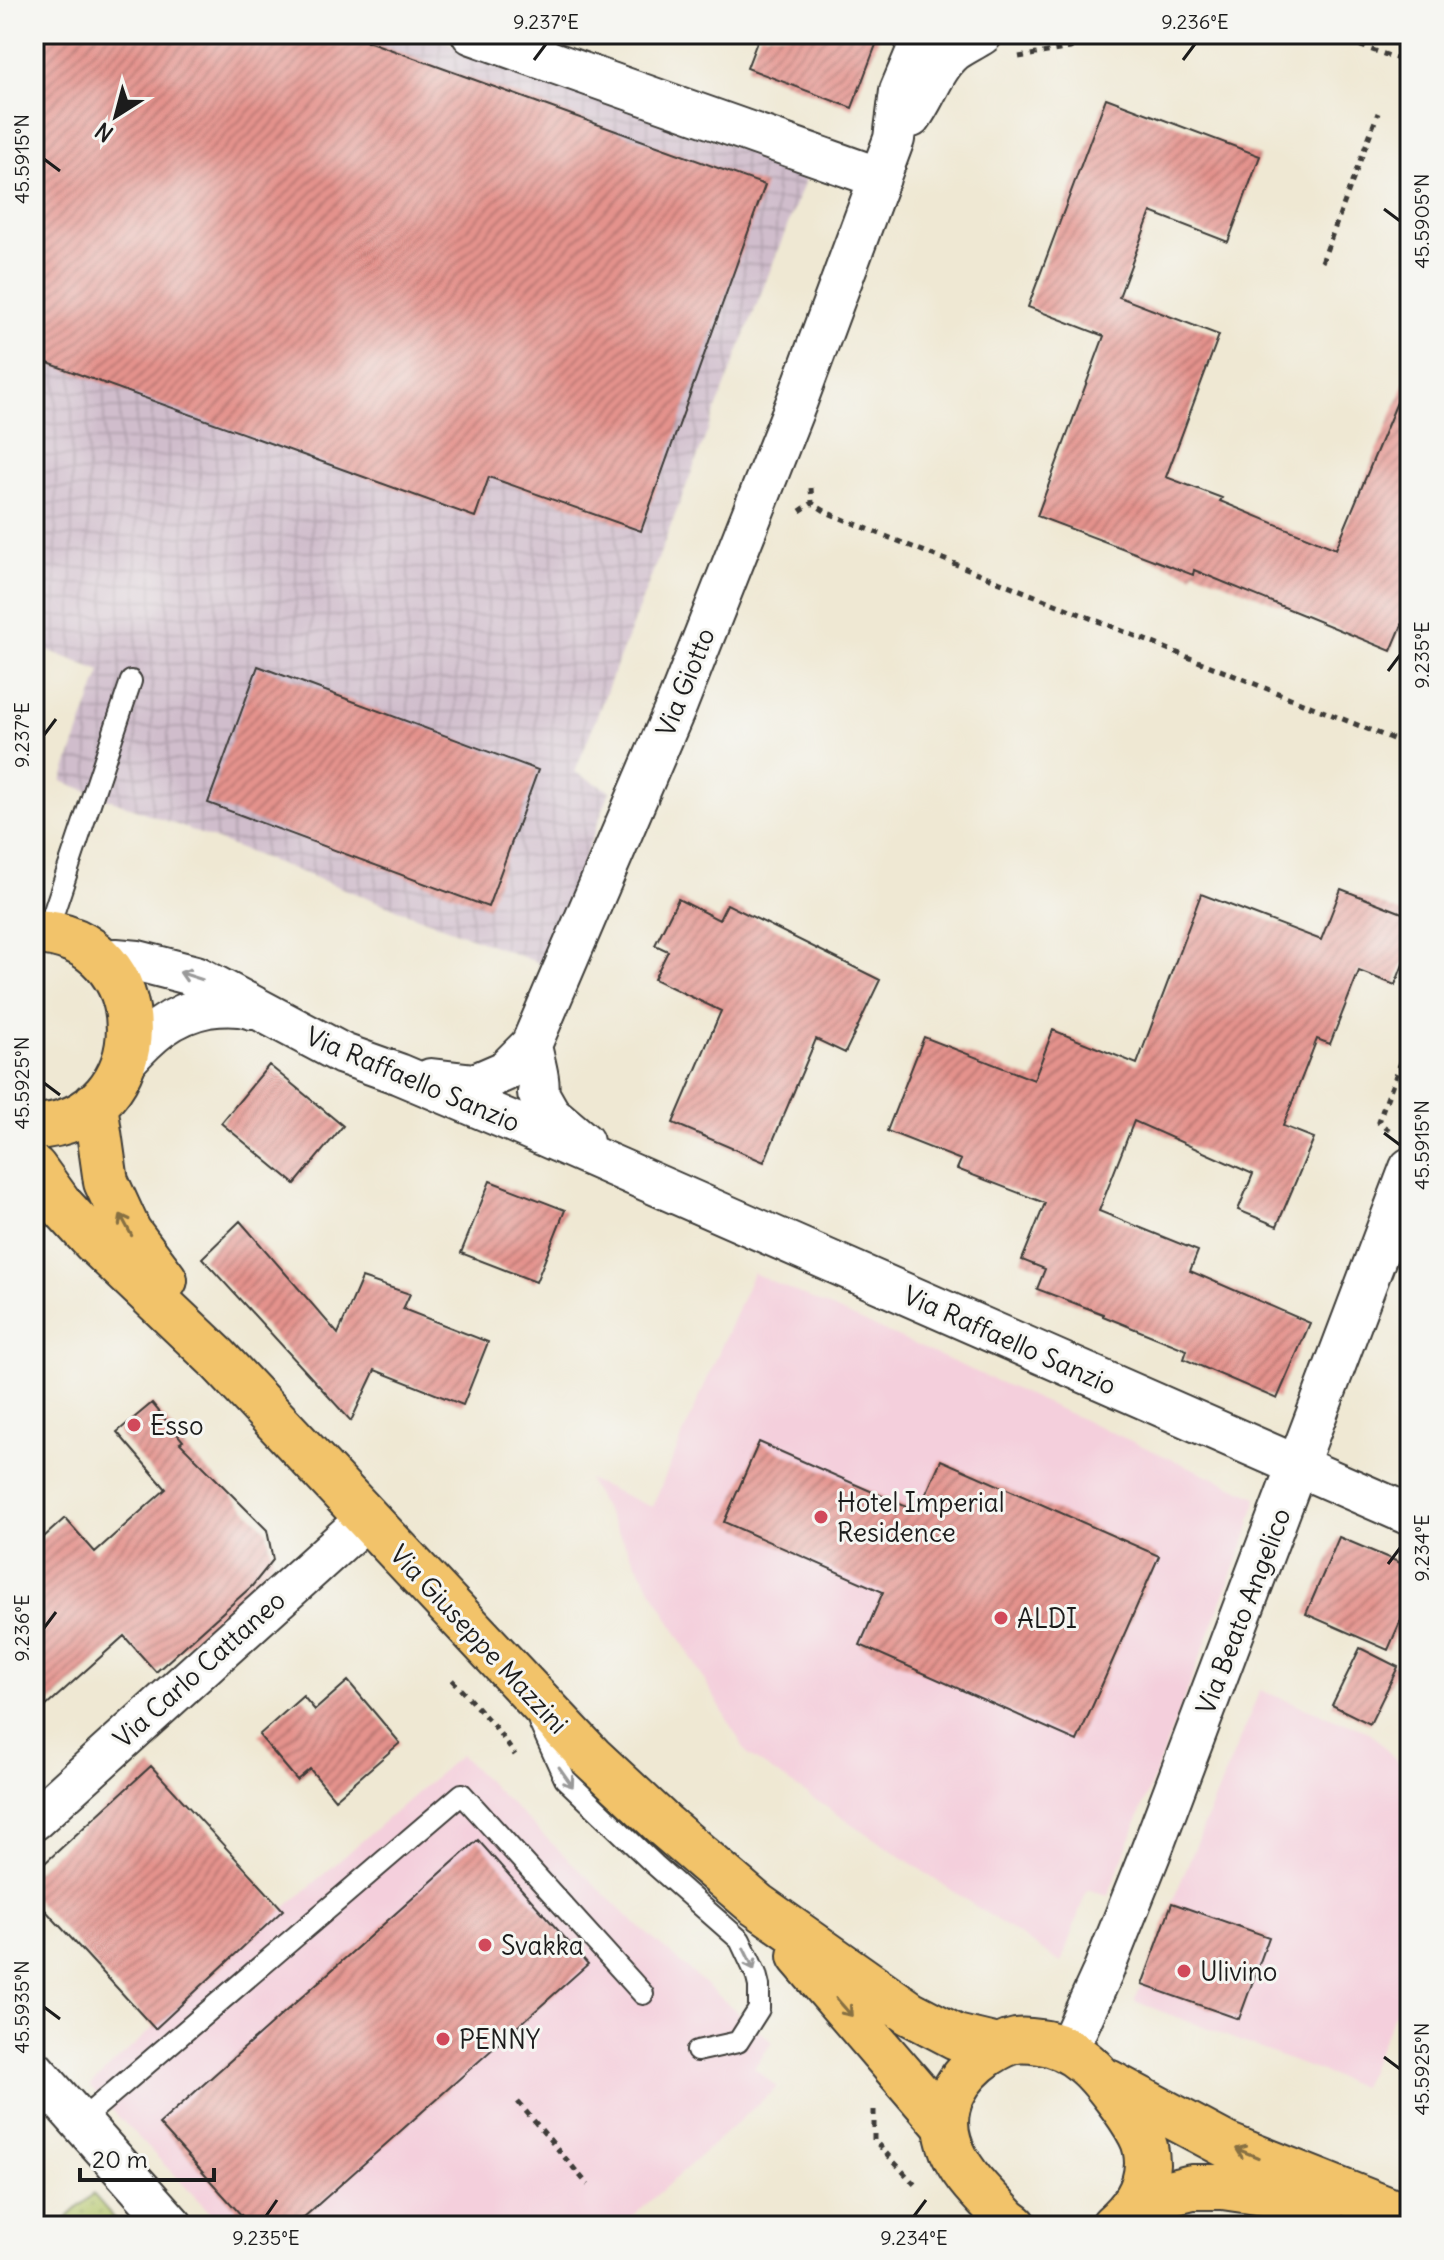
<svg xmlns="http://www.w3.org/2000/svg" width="1444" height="2260" font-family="Delius,sans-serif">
  <defs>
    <pattern id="industrial-grid" width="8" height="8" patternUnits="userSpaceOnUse" patternTransform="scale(2)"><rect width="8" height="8" fill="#d0bdcc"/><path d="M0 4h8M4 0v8" fill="none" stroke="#b2a2af"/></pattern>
    <pattern id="park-dots" width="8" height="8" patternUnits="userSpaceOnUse" patternTransform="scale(2)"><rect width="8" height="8" fill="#b2c568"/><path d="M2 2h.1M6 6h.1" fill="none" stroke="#98a95a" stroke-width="1.8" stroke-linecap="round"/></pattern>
    <pattern id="building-hatch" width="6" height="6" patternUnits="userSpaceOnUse" patternTransform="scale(2)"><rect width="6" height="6" fill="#e4928c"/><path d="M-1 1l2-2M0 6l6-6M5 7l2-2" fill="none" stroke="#b87672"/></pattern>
  </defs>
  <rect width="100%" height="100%" fill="#f6f6f2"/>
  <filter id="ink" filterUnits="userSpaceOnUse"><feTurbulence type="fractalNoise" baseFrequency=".0125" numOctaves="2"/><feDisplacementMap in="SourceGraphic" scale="16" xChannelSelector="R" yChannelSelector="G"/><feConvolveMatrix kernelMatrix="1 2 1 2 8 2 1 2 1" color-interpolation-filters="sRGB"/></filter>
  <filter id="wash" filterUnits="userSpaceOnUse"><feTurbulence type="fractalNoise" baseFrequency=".006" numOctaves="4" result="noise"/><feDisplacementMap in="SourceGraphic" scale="32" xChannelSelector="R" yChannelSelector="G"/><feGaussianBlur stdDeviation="1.8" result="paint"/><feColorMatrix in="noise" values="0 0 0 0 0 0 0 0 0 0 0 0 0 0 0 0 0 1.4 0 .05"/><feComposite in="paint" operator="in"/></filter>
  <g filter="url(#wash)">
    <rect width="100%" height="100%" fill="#efe8d3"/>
    <path fill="#f4cfdc" d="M 753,1273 L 1257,1497 L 1248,1533 L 1108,1896 L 1087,1890 L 1061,1963 L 748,1755 L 587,1479 L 652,1507 Z
      M 1260,1690 L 1371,1733 L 1410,1775 L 1410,1979 L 1361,2087 L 1134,2001 L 1142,1985 L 1172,1903 Z
      M 460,1755 L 636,1924 L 772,2042 L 754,2068 L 777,2087 L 622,2226 L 223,2226 L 89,2086 L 283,1910 Z"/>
    <path fill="url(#industrial-grid)" d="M 34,34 L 425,34 L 808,173 L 575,772 L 610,791 L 544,965 L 62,781 L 101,671 L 34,645 Z"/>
    <path fill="url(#park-dots)" stroke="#677042" stroke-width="2" d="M 93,2194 L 121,2226 L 58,2226 Z"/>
    <g id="blocks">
      <path fill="url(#building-hatch)" d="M 34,34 L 348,34 L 765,185 L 641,531 L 489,477 L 475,517 L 34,358 Z
        M 760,34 L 880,34 L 852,108 L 747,68 Z
        M 1106,98 L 1260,156 L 1228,242 L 1151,212 L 1119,297 L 1219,335 L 1166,477 L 1222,498 L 1220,501 L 1336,549 L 1410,371 L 1410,606 L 1391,651 L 1194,570 L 1193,575 L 1037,516 L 1104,336 L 1028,307 Z
        M 258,666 L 538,770 L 488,907 L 208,803 Z
        M 1341,889 L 1410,916 L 1410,946 L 1395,985 L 1359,971 L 1330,1044 L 1317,1039 L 1283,1126 L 1314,1138 L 1277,1226 L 1238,1210 L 1253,1174 L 1134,1121 L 1099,1211 L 1198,1251 L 1190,1271 L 1310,1323 L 1277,1399 L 1184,1359 L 1187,1350 L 1103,1316 L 1103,1314 L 1037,1289 L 1045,1269 L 1022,1260 L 1045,1203 L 957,1169 L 961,1160 L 887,1131 L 924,1037 L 1034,1080 L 1053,1030 L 1137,1064 L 1201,894 L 1321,940 Z
        M 678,899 L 719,920 L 727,904 L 880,980 L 845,1053 L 816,1039 L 764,1162 L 673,1123 L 721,1011 L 654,979 L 668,951 L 655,945 Z
        M 269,1065 L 343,1126 L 295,1184 L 221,1123 Z
        M 490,1181 L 565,1210 L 536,1282 L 461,1253 Z
        M 240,1221 L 338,1334 L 362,1278 L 410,1294 L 403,1309 L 488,1342 L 463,1405 L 375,1370 L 351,1421 L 202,1258 Z
        M 152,1403 L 183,1441 L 180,1443 L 267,1530 L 273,1560 L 252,1586 L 156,1672 L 124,1636 L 34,1717 L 34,1546 L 65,1518 L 95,1552 L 166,1489 L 117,1432 Z
        M 759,1442 L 918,1512 L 941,1460 L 1159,1556 L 1077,1741 L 860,1645 L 883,1592 L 724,1522 Z
        M 1339,1537 L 1410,1567 L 1410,1599 L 1388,1650 L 1306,1614 Z
        M 1360,1648 L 1398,1667 L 1370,1724 L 1332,1705 Z
        M 348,1681 L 400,1743 L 335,1799 L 310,1769 L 297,1780 L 259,1735 L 303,1696 L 315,1710 Z
        M 151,1766 L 283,1910 L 155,2029 L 34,1898 L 34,1873 Z
        M 478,1840 L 588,1964 L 294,2226 L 251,2226 L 159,2124 Z
        M 1172,1903 L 1269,1937 L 1239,2019 L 1142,1985 Z"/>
    </g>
  </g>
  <g filter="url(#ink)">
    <use href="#blocks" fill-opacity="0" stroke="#3c3b37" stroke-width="2"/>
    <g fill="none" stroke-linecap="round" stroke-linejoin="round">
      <g stroke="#3c3b37" stroke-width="24">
        <path id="lane" d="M 47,932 L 131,681
          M 539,1722 L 565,1779 L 655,1865 L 740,1940 L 756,1974 L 759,1986 L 759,2009 L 738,2042 L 697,2051
          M 80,2121 L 462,1794 L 643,1994"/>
      </g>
      <g stroke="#3c3b37" stroke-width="44">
        <path id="street" d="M 472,34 L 880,178
          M 911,117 C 926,97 934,68 954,51 C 962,45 973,40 982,34
          M 101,960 L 116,959 L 138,961 L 196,976 L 343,1054 L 399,1074 L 513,1122 L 1410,1515
          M 531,1045 C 533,1058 541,1081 538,1093 L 550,1114 L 583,1142
          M 125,1062 C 149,1035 171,1014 208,1007 C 223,1005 238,1004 252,1009
          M 431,1079 L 475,1084 L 505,1071 L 531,1045 L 678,702 L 797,401 L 894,139 L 900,91 L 924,34
          M 34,1820 L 366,1519
          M 1067,2051 L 1102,1974 L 1150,1854 L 1410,1168
          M 34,2070 L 173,2226"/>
      </g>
      <g stroke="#3c3b37" stroke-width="48">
        <path id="primary" d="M 34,932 C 160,936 161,1121 34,1127
          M 95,1104 L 106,1182 L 129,1232 L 165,1280
          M 34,1168 L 60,1204 L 93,1240 L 217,1358 L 591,1757 L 665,1826 L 757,1905 L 910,2013 L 956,2037 L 998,2047
          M 800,1956 L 946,2126
          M 1108,2082 L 1226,2145 L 1397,2213
          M 1138,2201 L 1192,2187 L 1223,2187 L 1325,2202
          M 1015,2226 L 1007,2220 C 987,2198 958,2173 949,2142 C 938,2106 959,2074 988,2054 C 996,2049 1005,2043 1016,2041 C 1023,2040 1033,2041 1040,2042 C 1056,2044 1072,2052 1084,2062 C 1101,2075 1130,2115 1140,2134 C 1145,2143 1147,2154 1147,2164 C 1146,2191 1132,2209 1113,2226"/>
      </g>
      <path stroke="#3c3b37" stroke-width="5" stroke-dasharray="6 6" stroke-linecap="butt" d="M 1326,34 L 1410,63
        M 1019,57 L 1070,48 L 1097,34
        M 1322,262 L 1378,113
        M 811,488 L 812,503 L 828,513 L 1410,746
        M 800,511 L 812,503
        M 1389,1130 L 1378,1122 L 1410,1039
        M 452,1680 L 495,1727 L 515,1755
        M 518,2102 L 588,2185
        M 874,2110 L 874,2140 L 917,2187"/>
      <use href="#lane" stroke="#fff" stroke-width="20"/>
      <use href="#street" stroke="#fff" stroke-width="40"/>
      <use href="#primary" stroke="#f2c36a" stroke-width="44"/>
    </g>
    <defs><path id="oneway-shaft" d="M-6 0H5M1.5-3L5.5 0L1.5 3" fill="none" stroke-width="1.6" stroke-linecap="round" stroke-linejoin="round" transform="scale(2)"/></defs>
    <g stroke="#999">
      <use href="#oneway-shaft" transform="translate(191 976) rotate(-162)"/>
      <use href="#oneway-shaft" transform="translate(566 1777) rotate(55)"/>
      <use href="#oneway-shaft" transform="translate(749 1959) rotate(64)"/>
    </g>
    <g stroke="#877043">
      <use href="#oneway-shaft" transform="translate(126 1225) rotate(-118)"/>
      <use href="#oneway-shaft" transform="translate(844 2007) rotate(49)"/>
      <use href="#oneway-shaft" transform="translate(1247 2153) rotate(-158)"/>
    </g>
  </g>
  <path fill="none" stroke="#1c1c1c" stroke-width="3" d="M 534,60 L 546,44M 1183,60 L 1195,44M 44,159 L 60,171M 1384,209 L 1400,221M 1388,671 L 1400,655M 44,735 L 56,719M 44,1083 L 60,1095M 1384,1133 L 1400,1145M 1388,1564 L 1400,1548M 44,1628 L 56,1612M 44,2007 L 60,2019M 1384,2057 L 1400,2069M 266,2216 L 277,2200M 914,2216 L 926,2200"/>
  <g fill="#d1495b" stroke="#f6f6f2" stroke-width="3">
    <circle cx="134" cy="1425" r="8"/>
    <circle cx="821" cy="1517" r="8"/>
    <circle cx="1001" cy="1618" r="8"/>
    <circle cx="485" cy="1945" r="8"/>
    <circle cx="1184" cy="1971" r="8"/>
    <circle cx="443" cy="2039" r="8"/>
  </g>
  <g text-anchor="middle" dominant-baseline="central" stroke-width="6" stroke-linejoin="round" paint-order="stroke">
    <g font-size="26" fill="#1c1c1c" stroke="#f6f6f2">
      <text transform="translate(685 682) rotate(-68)">Via Giotto</text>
      <text transform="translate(413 1079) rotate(23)">Via Raffaello Sanzio</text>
      <text transform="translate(1010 1340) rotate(24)">Via Raffaello Sanzio</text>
      <text transform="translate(1243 1611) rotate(-69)">Via Beato Angelico</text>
      <text transform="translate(479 1639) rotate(47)">Via Giuseppe Mazzini</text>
      <text transform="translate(199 1669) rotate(-42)">Via Carlo Cattaneo</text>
    </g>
    <g font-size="26" fill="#1c1c1c" stroke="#f6f6f2" text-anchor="start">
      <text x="150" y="1425">Esso</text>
      <text x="837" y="1502">Hotel Imperial<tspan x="837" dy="30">Residence</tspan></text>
      <text x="1017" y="1618">ALDI</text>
      <text x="501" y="1945">Svakka</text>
      <text x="1200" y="1971">Ulivino</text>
      <text x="459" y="2039">PENNY</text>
    </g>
  </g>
  <rect width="1444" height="2260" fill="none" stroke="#f6f6f2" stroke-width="88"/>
  <g transform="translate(116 116) rotate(216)" stroke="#f6f6f2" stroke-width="6" paint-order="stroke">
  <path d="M0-6L14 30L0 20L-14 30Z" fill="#1c1c1c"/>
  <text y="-12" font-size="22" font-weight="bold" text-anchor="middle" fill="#1c1c1c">N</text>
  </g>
  <path d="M80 2168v12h134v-12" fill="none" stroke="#1c1c1c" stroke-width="4"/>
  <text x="92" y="2168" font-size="24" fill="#1c1c1c" stroke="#f6f6f2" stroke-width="6" paint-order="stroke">20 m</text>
  <rect x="44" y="44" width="1356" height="2172" fill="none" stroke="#1c1c1c" stroke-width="3"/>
  <g font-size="20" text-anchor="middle" fill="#1c1c1c">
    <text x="546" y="29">9.237°E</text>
    <text x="1195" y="29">9.236°E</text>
    <text transform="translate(22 159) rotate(-90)" y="7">45.5915°N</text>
    <text transform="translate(1422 221) rotate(-90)" y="7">45.5905°N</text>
    <text transform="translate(1422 655) rotate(-90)" y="7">9.235°E</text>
    <text transform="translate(22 735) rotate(-90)" y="7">9.237°E</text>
    <text transform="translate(22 1083) rotate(-90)" y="7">45.5925°N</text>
    <text transform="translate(1422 1145) rotate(-90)" y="7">45.5915°N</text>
    <text transform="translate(1422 1548) rotate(-90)" y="7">9.234°E</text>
    <text transform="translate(22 1628) rotate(-90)" y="7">9.236°E</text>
    <text transform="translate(22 2007) rotate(-90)" y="7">45.5935°N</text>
    <text transform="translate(1422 2069) rotate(-90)" y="7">45.5925°N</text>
    <text x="266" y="2245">9.235°E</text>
    <text x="914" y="2245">9.234°E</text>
  </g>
</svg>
